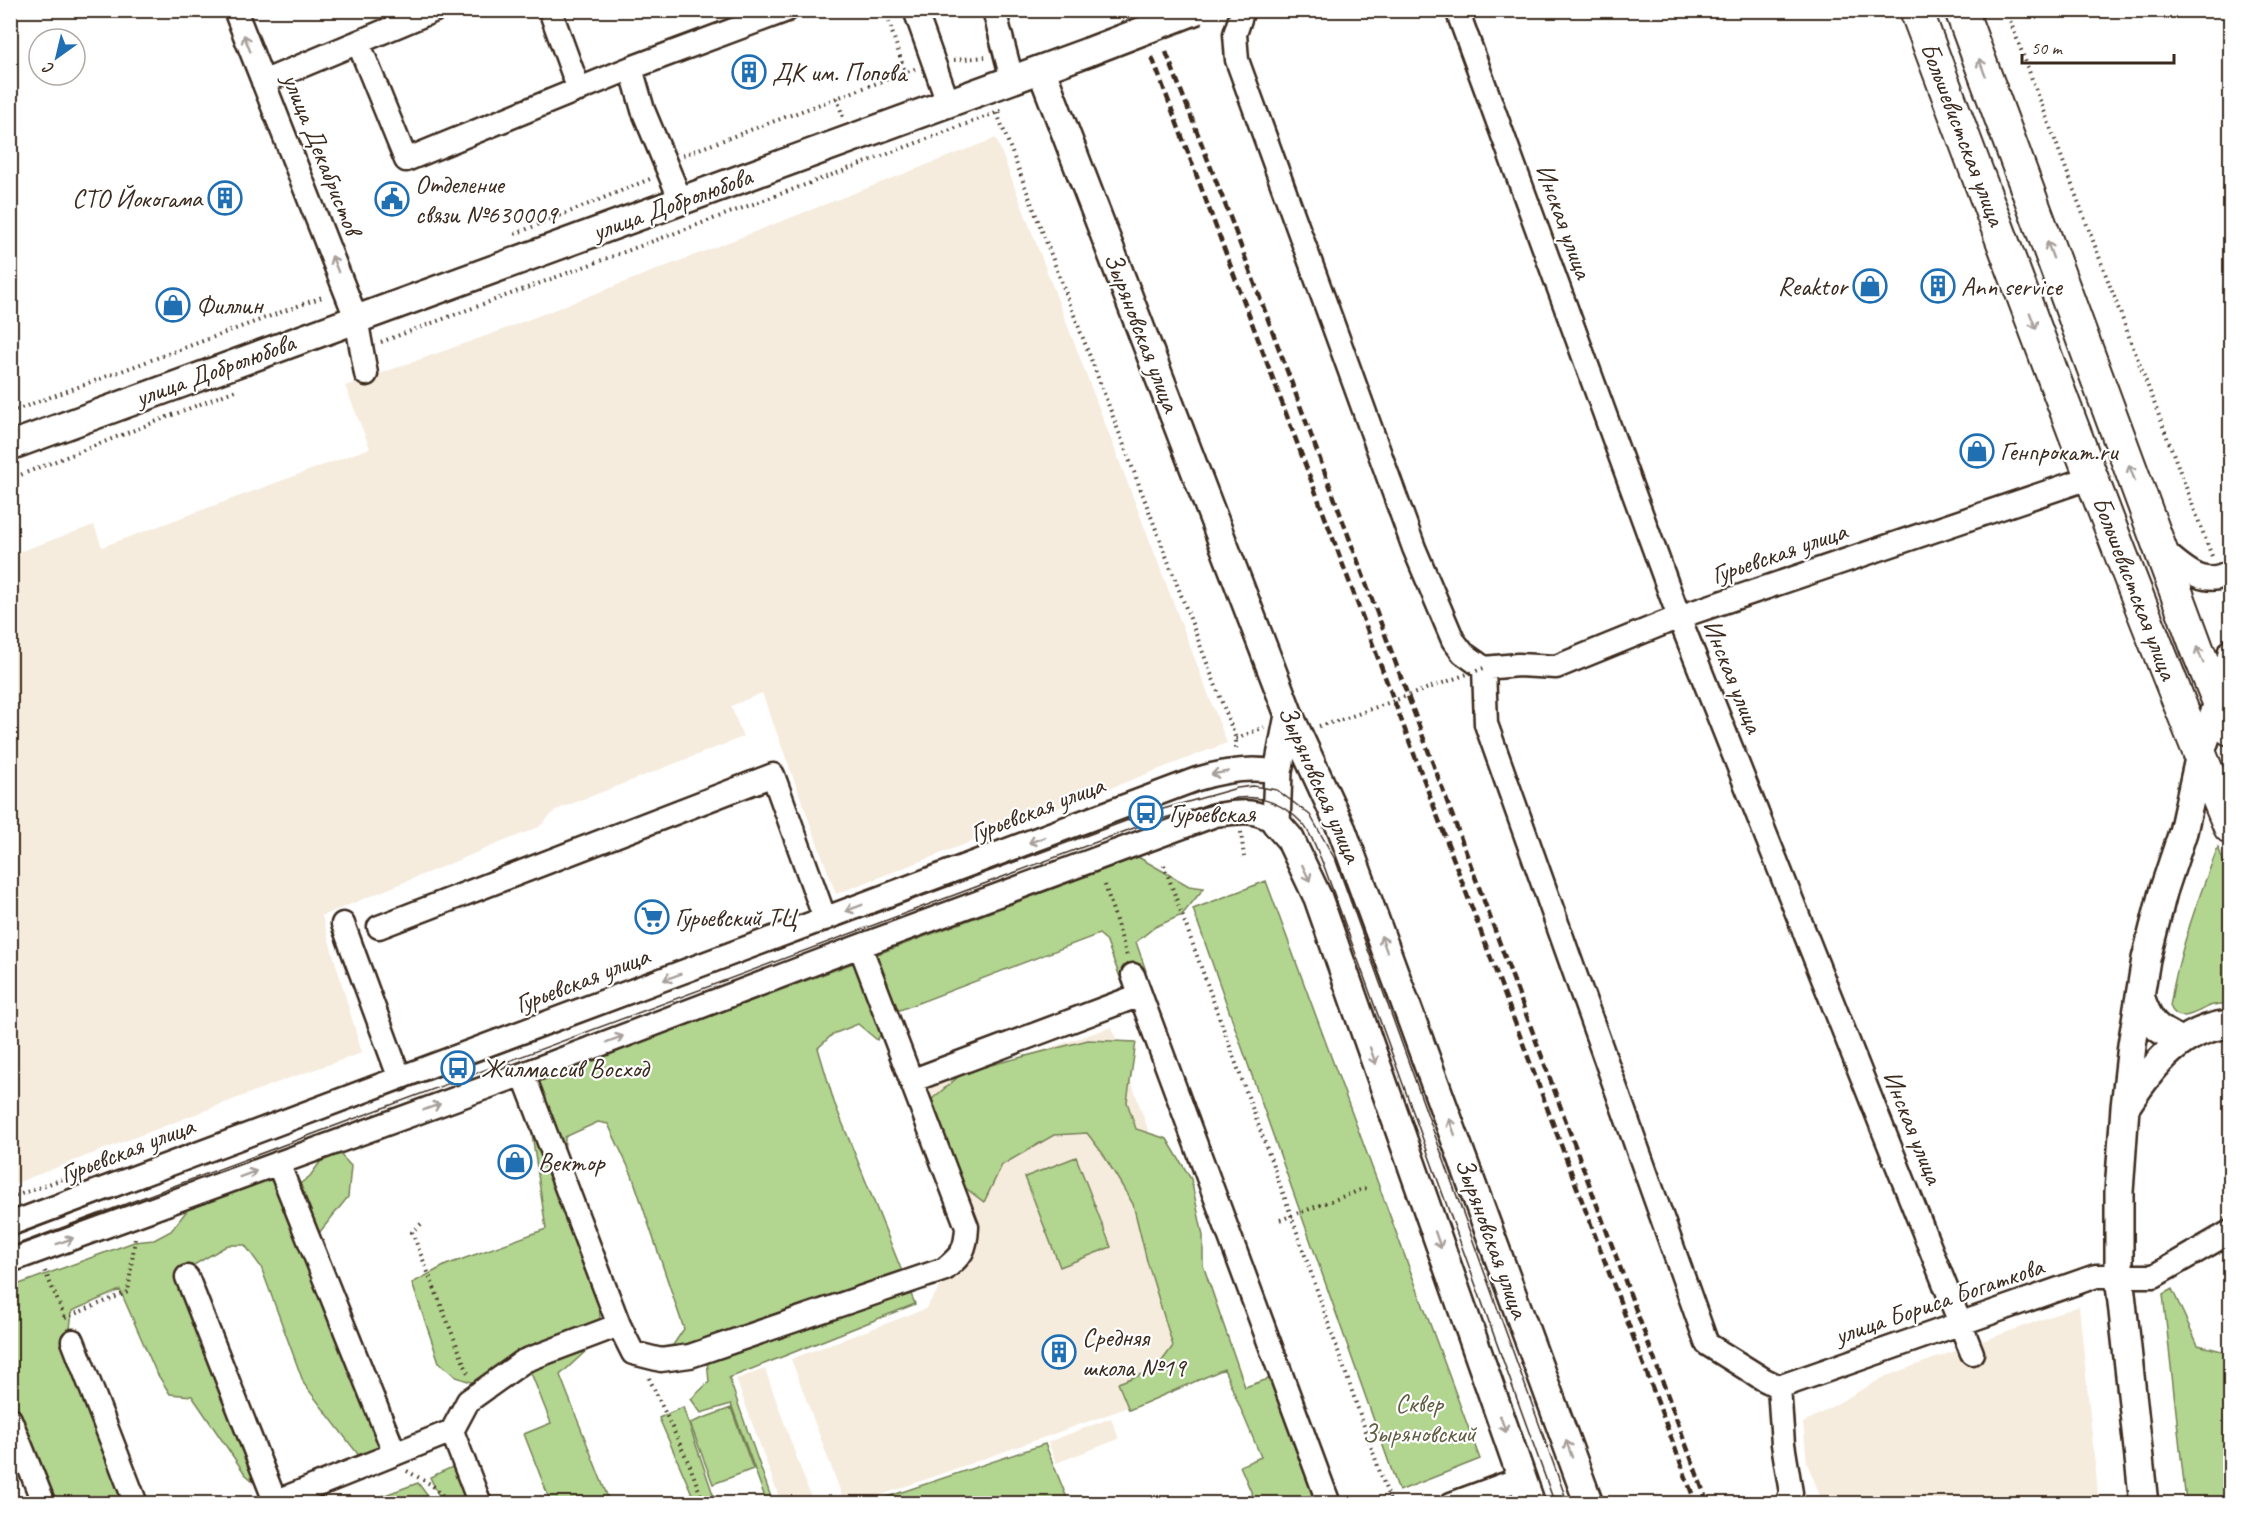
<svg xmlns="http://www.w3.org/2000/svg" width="2241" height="1514" font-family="Caveat,sans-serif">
  <rect width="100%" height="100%" fill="#fff"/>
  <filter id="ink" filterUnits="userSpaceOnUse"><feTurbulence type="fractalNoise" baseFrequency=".0167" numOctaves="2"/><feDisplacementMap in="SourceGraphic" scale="12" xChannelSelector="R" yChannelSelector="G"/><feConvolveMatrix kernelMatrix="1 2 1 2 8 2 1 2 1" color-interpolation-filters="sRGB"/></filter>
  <g filter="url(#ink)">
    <path fill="#f6ecde" d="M 996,138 L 1227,743 L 836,894 L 762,693 L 731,706 L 743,737 L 556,810 L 539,827 L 322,916 L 362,1053 L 287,1079 L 11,1185 L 10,555 L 94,525 L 102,547 L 370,448 L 345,386 L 494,333 Z
      M 1112,1027 L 1230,1362 L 1118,1411 L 859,1503 L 845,1504 L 791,1359 L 925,1309 L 978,1232 L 925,1089 Z
      M 2079,1306 L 2099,1503 L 1823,1503 L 1807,1463 L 1803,1423 L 1886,1376 Z
      M 765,1369 L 813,1503 L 781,1503 L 736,1379 Z
      M 1111,1418 L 1119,1439 L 1056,1463 L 1048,1442 Z"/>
    <path fill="#b2d590" stroke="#768057" stroke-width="1.5" d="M 2218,847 L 2230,878 L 2230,1003 C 2224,1004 2216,1004 2210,1006 C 2197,1011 2178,1026 2170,1006 C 2179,950 2198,899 2218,847 Z
      M 1138,857 L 1189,886 L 1204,888 L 1182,915 L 1155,927 L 1136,942 L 1146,971 L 1139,989 L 1128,989 L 1123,985 L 1106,940 L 1099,934 L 897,1011 L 877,1040 L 858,1024 L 833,1034 L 818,1048 L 834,1102 L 915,1304 L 729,1378 L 773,1503 L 767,1503 L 731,1404 L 701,1413 L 691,1399 L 709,1382 L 707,1360 L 635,1352 L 673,1345 L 684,1329 L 632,1175 L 608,1124 L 598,1122 L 565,1137 L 564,1166 L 598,1281 L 601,1337 L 560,1375 L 610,1503 L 551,1503 L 524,1434 L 551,1423 L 529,1368 L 474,1383 L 456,1377 L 439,1362 L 412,1283 L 446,1265 L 546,1229 L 527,1100 L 534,1082 Z
      M 1266,881 L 1480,1459 L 1399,1491 L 1193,909 Z
      M 1088,1040 L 1136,1042 L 1127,1102 L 1136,1129 L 1167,1139 L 1191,1179 L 1203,1236 L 1203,1265 L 1245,1387 L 1274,1377 L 1319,1492 L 1292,1503 L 1256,1503 L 1240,1466 L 1261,1457 L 1224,1369 L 1129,1410 L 1118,1383 L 1156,1369 L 1173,1346 L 1147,1261 L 1133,1204 L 1103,1154 L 1087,1133 L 1054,1135 L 1002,1165 L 984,1202 L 959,1183 L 941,1137 L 932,1099 L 964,1072 Z
      M 326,1154 L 340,1154 L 351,1166 L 348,1197 L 319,1233 L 317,1246 L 405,1443 L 360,1457 L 304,1384 L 261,1267 L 245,1245 L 228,1245 L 192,1266 L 267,1469 L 262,1480 L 254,1482 L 245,1474 L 192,1396 L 170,1394 L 156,1372 L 120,1290 L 72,1311 L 67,1357 L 131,1503 L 30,1503 L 11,1450 L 11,1287 L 134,1242 L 154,1240 L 171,1231 L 195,1200 L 264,1172 L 288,1193 L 310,1176 Z
      M 1076,1157 L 1111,1247 L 1060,1267 L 1025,1177 Z
      M 2172,1289 L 2198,1345 L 2230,1353 L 2230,1498 L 2186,1502 L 2163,1294 Z
      M 683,1407 L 716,1503 L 696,1503 L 659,1418 Z
      M 731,1408 L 753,1469 L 713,1484 L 690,1423 Z
      M 1045,1444 L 1069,1503 L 869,1503 Z
      M 459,1464 L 477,1503 L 442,1503 L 430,1477 Z
      M 418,1483 L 433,1503 L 363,1503 Z"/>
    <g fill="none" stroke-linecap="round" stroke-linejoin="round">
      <g stroke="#3b2a1e" stroke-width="27">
        <path id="minor" d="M 235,10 L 356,318 L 366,374
          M 550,10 L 579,90
          M 915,10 L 948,103
          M 994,10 L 1012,79
          M 1243,10 L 1235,34 L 1237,60 L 1414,548 L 1453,640 L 1463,653 L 1484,668 L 1486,724 L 1707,1344 L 1763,1379 L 1779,1387
          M 1457,10 L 1679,617 L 1972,1353
          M 358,42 L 406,160 L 631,68 L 787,10
          M 631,68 L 643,110 L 681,201
          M 263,82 L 435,10
          M 2160,548 C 2181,565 2204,591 2230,572
          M 1484,668 L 1518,665 L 1556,667 L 1679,617 L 2092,477
          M 2219,700 L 2230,651
          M 343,924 L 400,1079
          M 379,927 L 773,775 L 825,919
          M 1133,975 L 1329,1504
          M 523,1074 L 619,1325 L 633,1353 L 661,1360 L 690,1356 L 945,1269 C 962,1255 966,1250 967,1227 L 860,946
          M 911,1081 L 1140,995
          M 278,1163 L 395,1454
          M 10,1224 L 1197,779 C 1223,771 1251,766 1278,772
          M 10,1261 L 523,1074 L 860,946 L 1215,815 C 1240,812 1255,808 1276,823
          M 187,1277 L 275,1501
          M 73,1341 L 136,1504
          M 1779,1387 L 2096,1276 L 2154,1276 L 2230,1232
          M 1779,1387 L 1783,1444 L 1791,1493 L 1787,1504
          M 10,1419 L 44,1504
          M 452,1431 L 480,1504
          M 270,1504 L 452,1431 L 468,1401 L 524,1361 L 619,1325
          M 1451,1504 L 1522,1478"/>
      </g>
      <g stroke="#3b2a1e" stroke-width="32">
        <path id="major" d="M 1041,69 L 1289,715 L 1342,830 L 1589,1504
          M 10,446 L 1088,52
          M 1289,715 L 1278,772 L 1276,823 L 1290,839 L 1318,898 L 1531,1504
          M 2140,996 C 2149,1023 2155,1029 2181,1041
          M 2128,1103 C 2154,1064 2181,1029 2230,1024
          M 2144,1504 L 2119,1275 L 2119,1192 L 2125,1107 L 2132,1045 L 2146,959 L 2163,892 L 2183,832 L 2200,754 L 2219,700"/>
      </g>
      <g stroke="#3b2a1e" stroke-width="36">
        <path id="highway" d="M 1916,10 C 2019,283 2118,558 2230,827
          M 1961,10 L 2198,651 L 2230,729"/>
      </g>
      <path stroke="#3b2a1e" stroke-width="4" stroke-dasharray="1.5 4.5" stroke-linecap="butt" d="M 885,10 L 905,72
        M 2006,10 L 2213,559
        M 954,60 L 985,57
        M 837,98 L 843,117
        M 997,113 L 1236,739 L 1236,749
        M 683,155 L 915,69
        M 515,234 L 650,179
        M 381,342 L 856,166 L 1003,110
        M 10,412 L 325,296
        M 10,479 L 236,390
        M 1319,726 L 1341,720
        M 1236,739 L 1264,727
        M 1241,832 L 1244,857
        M 1164,865 L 1291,1215 L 1391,1504
        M 1105,885 L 1127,956
        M 10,1198 L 137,1152
        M 1280,1220 L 1366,1188
        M 421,1224 L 412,1232 L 469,1376
        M 45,1271 L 66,1320
        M 65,1318 L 128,1292 L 135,1238
        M 649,1378 L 690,1466 L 704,1504
        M 407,1471 L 432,1485 L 450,1504"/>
      <use href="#minor" stroke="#fff" stroke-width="22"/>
      <use href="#major" stroke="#fff" stroke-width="27"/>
      <use href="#highway" stroke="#fff" stroke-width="32"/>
      <path stroke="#3b2a1e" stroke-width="1.5" d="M 10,1238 L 458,1068 L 1142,815 L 1237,788 L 1253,786 L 1277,790 L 1310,815 L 1336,861 L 1568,1504
        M 10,1247 L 1150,822 L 1237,798 C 1262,795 1285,805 1302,823 C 1312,834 1318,853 1324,866 L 1555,1504"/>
      <path stroke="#3b2a1e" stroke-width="4.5" stroke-dasharray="9 4.5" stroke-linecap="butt" d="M 1166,52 L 1230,217 L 1708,1504
        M 1152,57 L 1696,1504"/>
      <g stroke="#3b2a1e" stroke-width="32" stroke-linecap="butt">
        <path id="major-bridge" d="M 1088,52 L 1197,10"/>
      </g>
      <path stroke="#3b2a1e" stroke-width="4" stroke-dasharray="1.5 4.5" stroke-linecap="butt" d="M 1341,720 L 1484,668"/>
      <use href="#major-bridge" stroke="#fff" stroke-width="27"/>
    </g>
    <defs><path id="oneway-shaft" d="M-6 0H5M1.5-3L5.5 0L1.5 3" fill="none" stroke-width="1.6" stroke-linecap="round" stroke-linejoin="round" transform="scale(1.5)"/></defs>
    <g stroke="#a79f9a">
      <use href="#oneway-shaft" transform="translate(247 43) rotate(-111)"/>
      <use href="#oneway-shaft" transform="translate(1982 67) rotate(-110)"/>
      <use href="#oneway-shaft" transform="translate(2050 250) rotate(-110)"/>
      <use href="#oneway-shaft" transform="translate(335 264) rotate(-112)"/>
      <use href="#oneway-shaft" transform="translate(2033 321) rotate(69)"/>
      <use href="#oneway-shaft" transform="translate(2132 473) rotate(-110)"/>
      <use href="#oneway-shaft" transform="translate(2200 655) rotate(-112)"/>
      <use href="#oneway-shaft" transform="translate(1220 773) rotate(170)"/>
      <use href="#oneway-shaft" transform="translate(1037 840) rotate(159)"/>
      <use href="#oneway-shaft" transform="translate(1306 873) rotate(65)"/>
      <use href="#oneway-shaft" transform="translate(854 908) rotate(159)"/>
      <use href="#oneway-shaft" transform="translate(1384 944) rotate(-110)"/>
      <use href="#oneway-shaft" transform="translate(672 977) rotate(159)"/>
      <use href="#oneway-shaft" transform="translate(615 1039) rotate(-21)"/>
      <use href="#oneway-shaft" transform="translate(1373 1056) rotate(71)"/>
      <use href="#oneway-shaft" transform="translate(432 1107) rotate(-20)"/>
      <use href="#oneway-shaft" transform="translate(1452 1127) rotate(-110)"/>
      <use href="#oneway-shaft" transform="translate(248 1174) rotate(-20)"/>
      <use href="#oneway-shaft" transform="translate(1438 1240) rotate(71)"/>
      <use href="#oneway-shaft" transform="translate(65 1241) rotate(-20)"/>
      <use href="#oneway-shaft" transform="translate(1503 1424) rotate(71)"/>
      <use href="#oneway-shaft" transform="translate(1569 1449) rotate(-110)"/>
    </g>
  </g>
  <defs>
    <g id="building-ring" transform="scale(1.725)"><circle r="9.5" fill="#fff" stroke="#1f6fb2" stroke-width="1.5"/><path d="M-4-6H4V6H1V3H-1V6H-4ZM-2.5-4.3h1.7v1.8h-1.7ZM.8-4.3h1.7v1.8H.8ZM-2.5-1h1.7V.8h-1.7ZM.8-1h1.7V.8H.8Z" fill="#1f6fb2"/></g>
    <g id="civic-ring" transform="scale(1.725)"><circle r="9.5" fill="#fff" stroke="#1f6fb2" stroke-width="1.5"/><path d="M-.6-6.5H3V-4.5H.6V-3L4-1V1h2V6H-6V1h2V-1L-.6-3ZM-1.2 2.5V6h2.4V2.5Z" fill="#1f6fb2"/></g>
    <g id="shop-ring" transform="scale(1.725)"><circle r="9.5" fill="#fff" stroke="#1f6fb2" stroke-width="1.5"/><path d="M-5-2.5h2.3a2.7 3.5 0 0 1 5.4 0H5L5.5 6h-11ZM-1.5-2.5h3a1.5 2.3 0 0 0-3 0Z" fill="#1f6fb2"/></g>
    <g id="bus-ring" transform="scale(1.725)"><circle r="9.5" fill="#fff" stroke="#1f6fb2" stroke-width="1.5"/><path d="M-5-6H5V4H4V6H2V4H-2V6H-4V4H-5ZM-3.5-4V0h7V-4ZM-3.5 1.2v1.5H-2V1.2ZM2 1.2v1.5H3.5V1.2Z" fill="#1f6fb2"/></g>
    <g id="supermarket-ring" transform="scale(1.725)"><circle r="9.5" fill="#fff" stroke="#1f6fb2" stroke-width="1.5"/><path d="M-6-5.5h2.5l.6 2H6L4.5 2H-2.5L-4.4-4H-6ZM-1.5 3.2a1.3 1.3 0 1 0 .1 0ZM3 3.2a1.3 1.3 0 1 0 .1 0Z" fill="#1f6fb2"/></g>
  </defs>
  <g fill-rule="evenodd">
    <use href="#building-ring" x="749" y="72"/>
    <use href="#building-ring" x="225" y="198"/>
    <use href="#civic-ring" x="392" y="199"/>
    <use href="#shop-ring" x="1870" y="286"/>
    <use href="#building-ring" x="1938" y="286"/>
    <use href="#shop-ring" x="173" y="305"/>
    <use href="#shop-ring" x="1977" y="451"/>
    <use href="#bus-ring" x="1146" y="813"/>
    <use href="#supermarket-ring" x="652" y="917"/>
    <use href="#bus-ring" x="458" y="1068"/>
    <use href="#shop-ring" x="515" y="1162"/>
    <use href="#building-ring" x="1059" y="1352"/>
  </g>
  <g text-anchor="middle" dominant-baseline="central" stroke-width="4.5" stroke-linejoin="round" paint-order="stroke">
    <g font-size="26" fill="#3b2a1e" stroke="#fff" text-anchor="start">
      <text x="772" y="72">ДК им. Попова</text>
      <text x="415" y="184">Отделение<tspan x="415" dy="30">связи №630009</tspan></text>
      <text x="202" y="198" text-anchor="end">СТО Йокогама</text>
      <text x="1847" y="286" text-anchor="end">Reaktor</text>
      <text x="1961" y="286">Ann service</text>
      <text x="196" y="305">Филлин</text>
      <text x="2000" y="451">Генпрокат.ru</text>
      <text x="1169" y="813">Гурьевская</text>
      <text x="675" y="917">Гурьевский ТЦ</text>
      <text x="481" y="1068">Жилмассив Восход</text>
      <text x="538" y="1162">Вектор</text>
      <text x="1082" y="1337">Средняя<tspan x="1082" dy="30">школа №19</tspan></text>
    </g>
    <g font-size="26" fill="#3b2a1e" stroke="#fff">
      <text transform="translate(1963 134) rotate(69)">Большевистская улица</text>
      <text transform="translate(322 154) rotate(68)">улица Декабристов</text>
      <text transform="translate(672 204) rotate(-20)">улица Добролюбова</text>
      <text transform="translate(1564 221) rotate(70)">Инская улица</text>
      <text transform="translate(1142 332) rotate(69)">Зыряновская улица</text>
      <text transform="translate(215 370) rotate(-20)">улица Добролюбова</text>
      <text transform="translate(1779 553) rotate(-19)">Гурьевская улица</text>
      <text transform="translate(2135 588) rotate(69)">Большевистская улица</text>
      <text transform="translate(1733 676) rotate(68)">Инская улица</text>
      <text transform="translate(1320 784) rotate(66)">Зыряновская улица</text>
      <text transform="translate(1037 809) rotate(-21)">Гурьевская улица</text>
      <text transform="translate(582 980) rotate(-21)">Гурьевская улица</text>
      <text transform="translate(1913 1127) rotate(68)">Инская улица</text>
      <text transform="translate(127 1150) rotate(-21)">Гурьевская улица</text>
      <text transform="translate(1492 1238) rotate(70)">Зыряновская улица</text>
      <text transform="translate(1939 1301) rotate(-19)">улица Бориса Богаткова</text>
    </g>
    <g font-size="26" fill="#5f5d40" stroke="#fff">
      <text x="1419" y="1403">Cквер<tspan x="1419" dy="30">Зыряновский</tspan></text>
    </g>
  </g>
  <rect width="2241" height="1514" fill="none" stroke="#fff" stroke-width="36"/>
  <rect x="18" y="18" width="2205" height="1478" fill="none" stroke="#3b2a1e" stroke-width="2" filter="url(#ink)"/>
  <g transform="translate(57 57) rotate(214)"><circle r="28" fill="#ffffff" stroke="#b1aaa5" stroke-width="1.5"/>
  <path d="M0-4.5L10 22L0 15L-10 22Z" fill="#1f6fb2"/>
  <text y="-9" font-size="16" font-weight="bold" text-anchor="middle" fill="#3b2a1e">С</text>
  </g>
  <path d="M2022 54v9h152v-9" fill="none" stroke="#3b2a1e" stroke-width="3"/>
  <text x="2031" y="54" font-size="18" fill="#3b2a1e" stroke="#ffffff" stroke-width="4.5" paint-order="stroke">50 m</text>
</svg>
